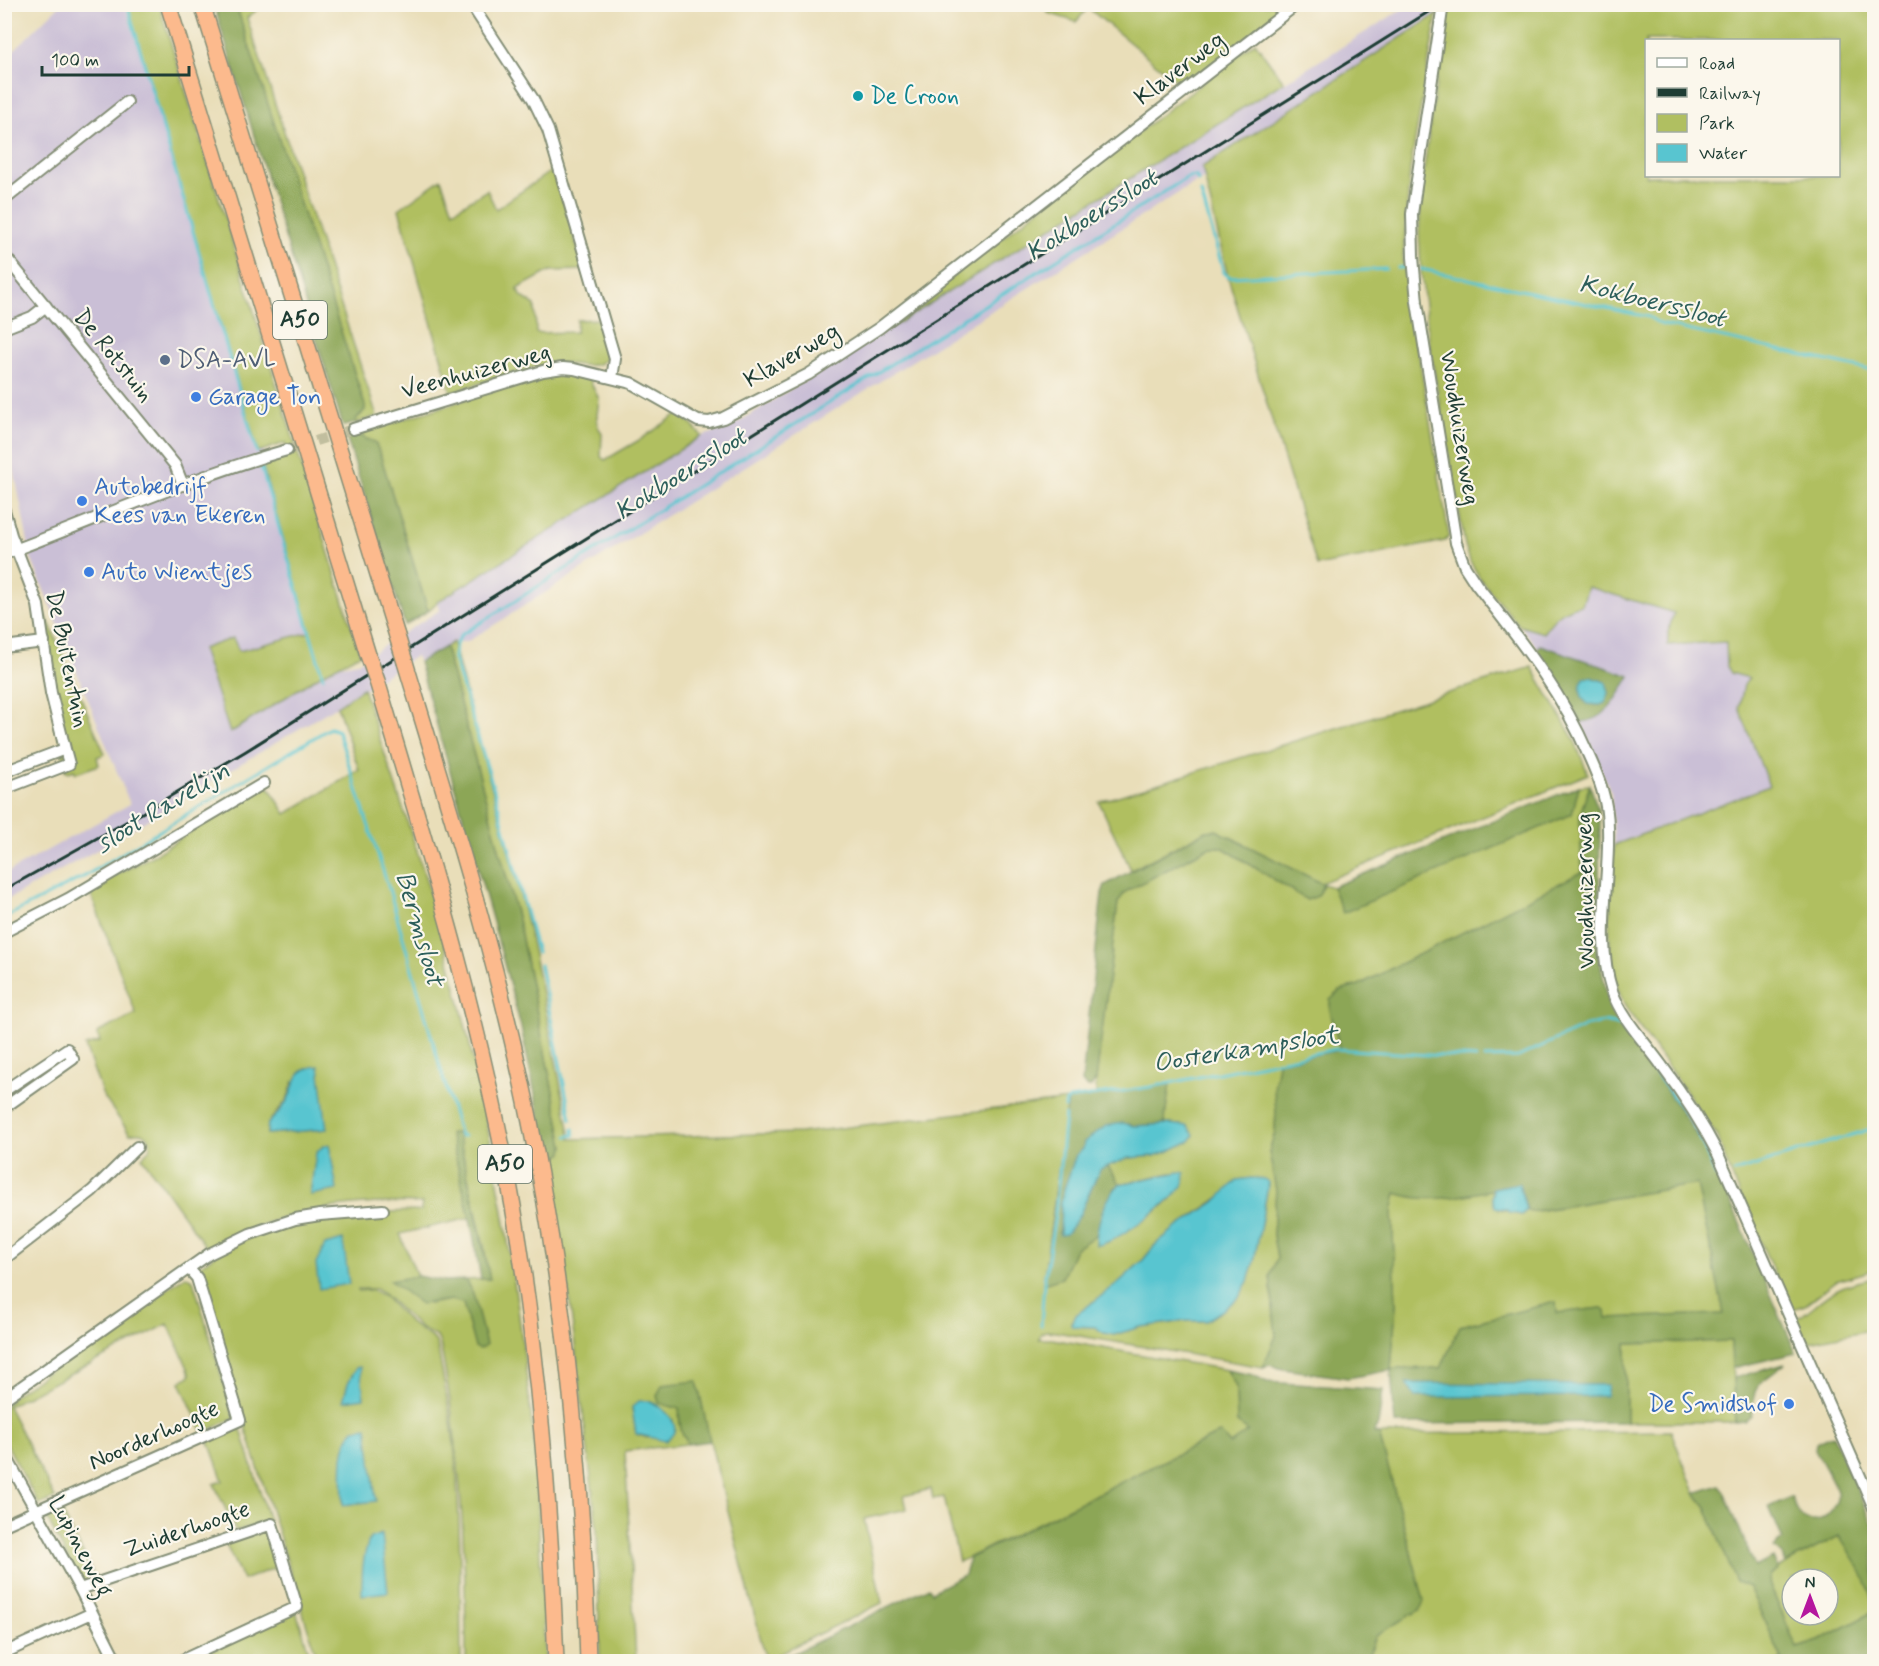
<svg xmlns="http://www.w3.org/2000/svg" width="1879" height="1666" font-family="Mynerve,sans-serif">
  <rect width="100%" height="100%" fill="#fbf7ec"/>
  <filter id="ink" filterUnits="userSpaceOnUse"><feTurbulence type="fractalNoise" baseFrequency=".0167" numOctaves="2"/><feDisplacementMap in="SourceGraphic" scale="12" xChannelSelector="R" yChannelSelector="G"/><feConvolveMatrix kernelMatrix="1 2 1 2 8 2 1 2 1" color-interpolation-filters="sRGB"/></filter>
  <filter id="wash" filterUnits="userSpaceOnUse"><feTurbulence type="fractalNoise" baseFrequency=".008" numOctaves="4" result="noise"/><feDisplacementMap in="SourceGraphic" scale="24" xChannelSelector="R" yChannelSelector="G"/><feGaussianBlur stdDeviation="1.35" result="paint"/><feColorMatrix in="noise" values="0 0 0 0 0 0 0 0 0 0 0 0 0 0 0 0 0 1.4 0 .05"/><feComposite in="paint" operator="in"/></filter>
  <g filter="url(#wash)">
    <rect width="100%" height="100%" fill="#e9deb9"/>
    <path fill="#cabfd6" d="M 60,5 L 125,5 L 331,667 L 358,662 L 440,610 L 437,602 L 702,436 L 729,428 L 878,334 L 891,328 L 1045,232 L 1409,5 L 1439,5 L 1437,14 L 1202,167 L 1205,178 L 1191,185 L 467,642 L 453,642 L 419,662 L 416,656 L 337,706 L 97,850 L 5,901 L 5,874 L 130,804 L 31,558 L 5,423 L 5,59 Z
      M 1587,587 L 1674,613 L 1668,632 L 1668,645 L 1726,642 L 1727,666 L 1730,673 L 1746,677 L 1749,679 L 1739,708 L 1769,786 L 1614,845 L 1611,793 L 1581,722 L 1589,721 L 1630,676 L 1541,646 L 1538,648 L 1520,626 L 1543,633 L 1560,613 L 1572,607 Z"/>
    <path fill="#b0bf61" stroke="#687e4a" stroke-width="1.5" fill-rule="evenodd" d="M 127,5 L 159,5 L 360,654 L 322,674 L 230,733 L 202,649 L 233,638 L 239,651 L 310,632 L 261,461 L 288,454 L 285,443 L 258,452 Z
      M 236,5 L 263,5 L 247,18 L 377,416 L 357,423 L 356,419 L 362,414 L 365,406 Z
      M 1046,5 L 1289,5 L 1184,87 L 1088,8 L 1076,22 L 1048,13 Z
      M 1459,5 L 1874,5 L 1874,1270 L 1836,1281 L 1805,1305 L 1790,1310 L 1726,1162 L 1718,1137 L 1627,1009 C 1601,964 1610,895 1614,845 L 1769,786 L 1739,708 L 1744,685 L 1749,678 L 1731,673 L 1727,666 L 1726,642 L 1668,645 L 1668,632 L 1674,613 L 1588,587 L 1582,605 C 1563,608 1554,618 1543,633 L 1520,626 L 1517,623 L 1481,580 L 1470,561 L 1465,545 L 1430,348 L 1421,271 L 1419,233 L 1422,183 L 1446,13 ZM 1646,40 L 1838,40 L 1838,176 L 1646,176 Z
      M 1437,14 L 1410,169 L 1403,260 L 1449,536 L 1445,541 L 1317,566 L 1228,277 L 1202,167 Z
      M 1255,42 L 1284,82 L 891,328 L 878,334 Z
      M 554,169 L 584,270 L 550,271 L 517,289 L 522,297 L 535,305 L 536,333 L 576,332 L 577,320 L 598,319 L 607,358 C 595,373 567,360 548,363 L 451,392 L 399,209 L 441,179 L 453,211 L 487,190 L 496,209 Z
      M 570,373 L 591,378 L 591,383 L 599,399 L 597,415 L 598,427 L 602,433 L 601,457 L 605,460 L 641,439 L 678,414 L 688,421 L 702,436 L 437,602 L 428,611 L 380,454 L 375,442 L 364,438 L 360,433 L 546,374 Z
      M 42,606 L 105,754 L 97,757 L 99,765 L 76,773 L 74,770 L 69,772 L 65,770 Z
      M 453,642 C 473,725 498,806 519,889 C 539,972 555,1055 571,1139 L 800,1133 L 1068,1100 L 1043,1284 L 1062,1278 L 1075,1249 L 1097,1234 L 1096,1238 L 1106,1243 L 1139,1224 L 1171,1200 L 1171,1173 L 1120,1184 L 1107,1165 L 1129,1158 L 1154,1156 L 1169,1151 L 1190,1141 L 1194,1135 L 1180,1125 L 1164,1124 L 1169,1084 L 1096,1097 L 1096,1080 L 1118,902 L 1125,892 L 1210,847 L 1222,847 L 1307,900 L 1318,896 L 1323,884 L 1332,887 L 1343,912 L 1572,814 L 1579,786 L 1590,785 L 1580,814 L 1582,872 L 1357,986 L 1349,987 L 1330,1010 L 1340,1051 L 1274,1089 L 1276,1109 L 1275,1132 L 1269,1152 L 1276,1190 L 1273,1235 L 1277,1258 L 1270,1276 L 1276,1336 L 1263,1367 L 1056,1332 L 1046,1331 L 1041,1333 L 1039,1339 L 1052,1339 L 1227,1370 L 1236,1387 L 1237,1423 L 1249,1431 L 1230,1444 L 1220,1433 L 959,1562 L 944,1497 L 933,1499 L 931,1489 L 904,1496 L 907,1509 L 864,1519 L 882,1603 L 766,1660 L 710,1441 L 697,1381 C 681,1405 671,1415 688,1444 L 625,1451 L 636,1661 L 600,1661 L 597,1528 L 566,1271 L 548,1156 L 552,1158 L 564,1146 L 518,920 L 445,647 ZM 1268,1187 L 1254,1261 L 1248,1281 L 1239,1297 L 1223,1310 L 1206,1321 L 1186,1321 L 1140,1327 L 1114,1335 L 1104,1333 L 1095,1327 L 1072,1326 L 1071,1322 L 1076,1315 L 1117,1284 L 1143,1260 L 1156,1244 L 1173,1230 L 1223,1195 ZM 650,1401 L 673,1420 L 647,1438 L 636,1434 L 632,1408 Z
      M 1532,667 L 1574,739 L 1588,774 L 1321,883 L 1216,830 L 1206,831 L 1131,870 L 1099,802 Z
      M 363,688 C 390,773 421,855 444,941 C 490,1112 520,1290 536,1467 C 538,1490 538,1513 539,1537 C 541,1578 544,1620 545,1661 L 466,1661 C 466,1554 461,1448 440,1343 L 437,1337 L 420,1328 L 384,1294 L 375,1289 L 358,1289 L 358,1291 L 370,1290 L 384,1296 L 411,1324 L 434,1339 L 437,1344 C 443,1377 450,1411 454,1444 C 461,1516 460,1589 461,1661 L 318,1661 L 196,1268 C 208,1261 219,1251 231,1246 C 290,1219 357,1212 421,1211 L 422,1203 C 351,1200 269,1212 208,1250 L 142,1157 L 150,1149 C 151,1135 143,1130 130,1134 L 103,1096 L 85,1046 L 100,1042 L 97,1033 L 136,1014 L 89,889 L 154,855 L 267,784 L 286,814 L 359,770 L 337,706 ZM 293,1082 L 327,1129 L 267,1134 L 268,1123 L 287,1100 ZM 458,1133 L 484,1246 L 489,1279 L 465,1280 L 473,1294 L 486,1345 L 475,1347 L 463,1303 L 451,1300 L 428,1304 L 391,1281 L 417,1276 L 400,1234 L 470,1218 L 450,1134 Z
      M 1697,1184 L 1724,1314 L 1607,1318 L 1602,1308 L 1556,1313 L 1556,1302 L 1460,1326 L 1441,1368 L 1391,1370 L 1396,1305 L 1392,1211 L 1396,1192 C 1427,1204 1462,1194 1493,1188 L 1492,1197 L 1499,1209 C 1508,1209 1512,1214 1522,1215 L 1527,1210 L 1532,1212 Z
      M 186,1276 L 193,1280 L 234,1418 L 203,1433 L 180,1382 L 191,1375 L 168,1324 L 8,1406 L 55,1498 L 39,1505 L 5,1441 L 4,1408 L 13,1396 Z
      M 1874,1278 L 1874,1329 L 1810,1342 L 1800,1333 L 1795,1320 C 1810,1311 1822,1297 1838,1289 C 1849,1283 1863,1281 1874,1278 Z
      M 1731,1341 L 1735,1422 L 1626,1422 L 1626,1344 Z
      M 239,1423 L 269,1521 L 236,1531 L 214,1484 L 223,1481 L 208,1439 Z
      M 1671,1431 L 1695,1493 L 1706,1507 L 1736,1581 L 1749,1587 L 1782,1660 L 1779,1662 L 1368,1662 L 1376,1635 L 1424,1601 L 1379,1434 Z
      M 59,1506 L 96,1579 L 80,1582 L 44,1513 Z
      M 270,1528 L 280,1566 L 243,1580 L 225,1543 Z
      M 1839,1536 C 1853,1557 1877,1585 1873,1612 L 1819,1641 L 1797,1648 L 1770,1586 L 1768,1578 L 1778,1568 ZM 1792,1579 L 1828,1579 L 1828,1615 L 1792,1615 Z
      M 296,1611 L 312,1661 L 188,1662 Z"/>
    <path fill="#8ca657" stroke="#567246" stroke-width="1.5" fill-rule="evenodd" d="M 214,5 L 236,5 L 365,406 L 365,410 L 356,419 L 357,423 L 343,426 Z
      M 360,433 L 364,438 L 375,442 L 380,454 L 428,611 L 405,625 L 346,436 Z
      M 1540,645 L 1630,676 C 1618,696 1608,720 1581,722 L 1538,653 L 1538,648 ZM 1590,677 L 1606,682 L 1600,705 L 1588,704 L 1585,701 L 1581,693 Z
      M 445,647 L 518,920 L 564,1146 L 563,1153 L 558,1157 L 548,1156 L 521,1027 L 493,922 L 419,662 Z
      M 1590,785 L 1598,810 L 1600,826 L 1598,953 L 1609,1004 L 1711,1157 L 1796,1353 L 1732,1368 L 1731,1341 L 1626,1344 L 1626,1422 L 1395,1424 L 1391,1370 L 1348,1378 L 1283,1369 L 1270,1365 L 1263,1367 L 1276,1336 L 1270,1276 L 1277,1258 L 1273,1235 L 1276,1190 L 1269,1152 L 1275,1132 L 1276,1109 L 1274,1089 L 1278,1062 L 1340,1050 L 1330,1010 L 1330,1000 L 1340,991 L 1357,986 L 1582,872 L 1580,814 ZM 1519,1184 L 1527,1210 L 1529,1212 L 1697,1184 L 1724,1314 L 1607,1318 L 1606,1310 L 1602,1308 L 1557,1313 L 1556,1302 L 1460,1326 L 1441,1368 L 1391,1369 L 1396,1305 L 1392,1211 L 1396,1193 C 1434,1207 1480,1191 1519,1184 Z
      M 1579,786 L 1572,814 L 1343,913 L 1332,887 Z
      M 1216,830 L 1323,884 L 1318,896 L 1307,900 L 1222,847 L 1209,847 L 1125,892 L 1118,902 L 1096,1080 L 1091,1087 L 1086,1087 L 1082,1082 L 1102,893 L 1105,885 L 1206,831 Z
      M 1170,1084 L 1164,1124 L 1134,1126 L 1129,1124 L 1083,1149 L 1076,1156 L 1061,1200 L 1062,1223 L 1059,1232 L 1079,1216 L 1100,1169 L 1107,1165 L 1120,1184 L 1113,1190 L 1097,1234 L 1075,1249 L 1062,1278 L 1043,1284 L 1068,1100 Z
      M 450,1133 L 458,1133 L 490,1279 L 481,1279 L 470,1218 Z
      M 417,1276 L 445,1281 L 465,1280 L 473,1294 L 486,1345 L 480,1349 L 475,1347 L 463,1303 L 451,1300 L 421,1304 L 390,1281 Z
      M 1785,1364 L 1760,1383 L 1755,1392 L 1751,1416 L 1745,1421 L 1735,1422 L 1733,1378 Z
      M 1227,1370 L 1253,1375 L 1267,1382 L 1383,1390 L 1378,1425 L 1373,1433 L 1379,1434 L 1424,1601 L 1420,1610 L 1376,1635 L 1370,1652 L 1365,1656 L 1363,1661 L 778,1661 L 929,1587 L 932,1592 L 964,1575 L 969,1558 L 1220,1433 L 1230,1444 L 1248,1431 L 1237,1423 L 1236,1387 Z
      M 697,1381 L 710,1441 L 688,1444 L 681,1431 L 679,1409 L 659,1403 L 657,1396 L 662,1385 Z
      M 1833,1435 L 1874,1527 L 1874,1601 L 1862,1572 L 1839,1536 L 1785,1564 L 1782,1555 L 1774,1548 L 1783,1540 L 1769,1507 L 1791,1497 C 1794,1503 1798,1514 1803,1518 C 1818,1529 1840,1508 1837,1492 C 1835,1484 1820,1459 1815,1449 L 1816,1443 Z
      M 1719,1485 L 1724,1491 L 1755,1567 L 1773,1558 L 1778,1570 C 1770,1573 1768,1577 1770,1586 L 1797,1648 L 1819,1641 L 1873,1612 L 1874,1602 L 1874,1661 L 1779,1661 L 1782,1659 L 1749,1587 L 1736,1582 L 1706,1507 L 1695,1493 Z"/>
    <path fill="#58c5d0" stroke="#3c8182" stroke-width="1.5" d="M 1590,677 L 1606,682 L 1609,693 L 1605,703 L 1600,705 L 1588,704 C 1580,698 1578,687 1584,678 Z
      M 319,1066 L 327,1129 L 267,1134 L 268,1123 C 275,1117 282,1110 287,1101 C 297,1083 293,1068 319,1066 Z
      M 1123,1123 L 1134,1126 L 1170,1124 L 1187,1126 L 1194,1135 L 1190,1141 L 1169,1151 L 1154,1156 L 1129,1158 L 1100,1169 L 1079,1216 L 1066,1234 L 1060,1235 L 1061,1200 L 1064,1189 L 1076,1155 L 1083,1149 L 1084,1142 L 1106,1126 Z
      M 329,1144 L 337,1190 L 310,1195 L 316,1153 L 322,1147 Z
      M 1179,1172 L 1185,1173 C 1185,1177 1184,1182 1182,1186 C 1175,1200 1111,1246 1096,1245 C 1096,1225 1105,1197 1120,1184 Z
      M 1251,1178 L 1264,1179 L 1268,1182 L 1268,1186 L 1254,1261 L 1248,1281 L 1239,1297 L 1223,1310 L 1206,1321 L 1186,1321 L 1140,1327 L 1114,1335 L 1104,1333 L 1095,1327 L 1072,1326 L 1071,1323 L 1076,1315 L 1117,1284 L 1143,1260 L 1156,1244 L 1173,1230 L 1215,1202 L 1237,1180 Z
      M 1519,1183 L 1526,1210 L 1522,1215 L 1510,1213 L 1506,1209 L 1495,1207 L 1492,1197 L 1493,1188 Z
      M 343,1240 L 349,1284 L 319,1289 L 316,1264 L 325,1245 Z
      M 360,1367 L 364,1398 L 343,1401 L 348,1383 L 356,1368 Z
      M 1406,1383 L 1608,1385 L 1606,1396 L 1415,1397 Z
      M 639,1401 L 650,1401 C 665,1409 688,1428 665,1441 L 636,1434 L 632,1407 Z
      M 367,1427 L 376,1501 L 343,1505 C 343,1481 338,1448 354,1429 Z
      M 382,1534 L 388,1592 L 362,1595 C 362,1574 362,1557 370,1538 Z"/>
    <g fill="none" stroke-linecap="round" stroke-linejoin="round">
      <path stroke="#58c5d0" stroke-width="3" d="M 127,4 L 257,452
        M 482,9 L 519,4
        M 1201,193 L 1224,273 L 1230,277 L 1386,269
        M 1398,268 L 1407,267
        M 1421,269 L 1649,317 L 1660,324 L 1874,371
        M 260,463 L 323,677
        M 4,918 L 85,876 L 330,728 L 338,731 L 389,889 L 460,1136 L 464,1136
        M 537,953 L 494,790 L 454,658 L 456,644 L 461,635 L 1188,177 L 1196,176 L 1198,181
        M 540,965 L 571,1119
        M 1484,1058 L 1518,1057 L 1588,1025 L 1604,1022 L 1622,1026 L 1688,1117 L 1697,1131 L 1716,1176 L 1721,1175
        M 1065,1108 L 1066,1102 L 1070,1099 L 1150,1087 L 1336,1049 L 1476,1058
        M 568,1136 L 574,1135 L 573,1129
        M 1734,1172 L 1874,1128
        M 1041,1326 L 1044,1282 L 1055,1215 L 1065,1115"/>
    </g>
  </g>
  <g filter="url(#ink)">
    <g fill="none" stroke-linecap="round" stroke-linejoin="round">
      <path stroke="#c1be9e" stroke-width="10" stroke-dasharray="10 5" stroke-linecap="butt" d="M 287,450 L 353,429"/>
      <g stroke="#848e76" stroke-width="14">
        <path id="minor" d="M 471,4 L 533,99 L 548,130 L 615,359 L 612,378
          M 1443,4 L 1412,214 L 1413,257 L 1417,302 L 1456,543 L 1465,567 L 1476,584 C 1518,638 1561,690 1588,754 C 1599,778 1608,801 1608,828 C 1610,881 1595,939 1612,991 C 1622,1019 1645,1042 1662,1066 C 1683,1094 1702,1123 1718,1154 L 1874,1508
          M 4,200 L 127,102
          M 4,255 L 175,465 L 183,485
          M 4,328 L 32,317 L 46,306
          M 353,429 L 543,371 L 563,368 L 574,369 L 631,383 L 698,421 L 709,422 L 723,418 L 809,374 L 879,328 L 1297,4
          M 4,510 L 11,535 L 38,605 L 51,693 L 65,749
          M 4,554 C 98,519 191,477 287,450
          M 4,647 L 44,642
          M 4,772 L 65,749 L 69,764 L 4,789
          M 4,932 L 68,899 L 264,783
          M 4,1091 L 67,1049 L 73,1059 L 5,1107 L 4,1105
          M 4,1259 L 92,1191 L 137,1147
          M 4,1399 L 209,1254 L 250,1234 L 295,1219 L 320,1215 L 383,1210
          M 4,1453 L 80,1589 L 117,1662
          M 4,1525 L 240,1420 L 197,1278 L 189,1269
          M 80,1589 L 272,1524 L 297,1607 L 178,1662
          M 4,1653 L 92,1613"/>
      </g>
      <g stroke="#848e76" stroke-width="18">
        <path id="highway" d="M 168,4 L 368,655
          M 202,4 L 397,636
          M 405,662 C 451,814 499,966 530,1122 C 566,1300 583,1480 588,1662
          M 377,681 C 429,854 482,1027 513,1206 C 539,1357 550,1509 556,1662"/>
      </g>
      <use href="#minor" stroke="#fff" stroke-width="10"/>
      <use href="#highway" stroke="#fcba8d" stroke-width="15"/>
      <path stroke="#1f3d34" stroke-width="3" d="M 4,890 L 142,813 L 246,751 L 1441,4"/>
      <g stroke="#848e76" stroke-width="18" stroke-linecap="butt">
        <path id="highway-bridge" d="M 397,636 L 405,662
          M 368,655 L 377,681"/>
      </g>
      <use href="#highway-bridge" stroke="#fcba8d" stroke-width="15"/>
    </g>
  </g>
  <circle fill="#0f9aa8" stroke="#fbf7ec" stroke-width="2" cx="858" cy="96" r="6"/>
  <circle fill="#5c6f8a" stroke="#fbf7ec" stroke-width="2" cx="165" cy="360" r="6"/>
  <g fill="#3f7fe0" stroke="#fbf7ec" stroke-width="2">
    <circle cx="196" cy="397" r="6"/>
    <circle cx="82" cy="501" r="6"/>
    <circle cx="89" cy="572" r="6"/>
    <circle cx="1789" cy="1404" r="6"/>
  </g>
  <g text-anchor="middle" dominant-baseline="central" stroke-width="4.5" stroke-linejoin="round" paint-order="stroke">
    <g fill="#fbf7ec" stroke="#61756b" stroke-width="1.5">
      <rect x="273" y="301" width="54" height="38" rx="4.5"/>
      <rect x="478" y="1145" width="54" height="38" rx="4.5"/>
    </g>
    <g font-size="22" font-weight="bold" fill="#1f3d34">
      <text x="300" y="320">A50</text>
      <text x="505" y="1164">A50</text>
    </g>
    <g font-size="24" fill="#1f3d34" stroke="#fbf7ec">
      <text transform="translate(1180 69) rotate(-37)">Klaverweg</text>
      <text transform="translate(113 356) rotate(51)">De Rotstuin</text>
      <text transform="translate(792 356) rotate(-30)">Klaverweg</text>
      <text transform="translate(476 372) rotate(-15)">Veenhuizerweg</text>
      <text transform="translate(1459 428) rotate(81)">Woudhuizerweg</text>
      <text transform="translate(67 659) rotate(78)">De Buitentuin</text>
      <text transform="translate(1586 891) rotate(-91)">Woudhuizerweg</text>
      <text transform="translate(154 1436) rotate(-24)">Noorderhoogte</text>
      <text transform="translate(187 1530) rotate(-19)">Zuiderhoogte</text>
      <text transform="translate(80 1547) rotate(62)">Lupineweg</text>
    </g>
    <g font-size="24" fill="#0d838f" stroke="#fbf7ec" text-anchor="start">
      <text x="870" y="96">De Croon</text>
    </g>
    <g font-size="24" fill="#4e5e75" stroke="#fbf7ec" text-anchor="start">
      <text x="177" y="360">DSA-AVL</text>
    </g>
    <g font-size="24" fill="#366cbe" stroke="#fbf7ec" text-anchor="start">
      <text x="208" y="397">Garage Ton</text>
      <text x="94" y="487">Autobedrijf<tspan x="94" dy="28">Kees van Ekeren</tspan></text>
      <text x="101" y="572">Auto Wientjes</text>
      <text x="1777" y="1404" text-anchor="end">De Smidshof</text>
    </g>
    <g font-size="26" font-style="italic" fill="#2d5f5b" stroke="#fbf7ec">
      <text transform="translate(1092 216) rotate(-32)">Kokboerssloot</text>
      <text transform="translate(1652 302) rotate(14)">Kokboerssloot</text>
      <text transform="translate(681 475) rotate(-32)">Kokboerssloot</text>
      <text transform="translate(163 808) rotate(-31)">sloot Ravelijn</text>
      <text transform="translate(419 929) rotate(74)">Bermsloot</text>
      <text transform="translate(1246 1050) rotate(-9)">Oosterkampsloot</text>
    </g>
  </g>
  <rect width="1879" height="1666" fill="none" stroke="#fbf7ec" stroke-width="24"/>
  <rect x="1645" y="39" width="195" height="138" fill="#fbf7ec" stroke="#a3ada2" stroke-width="1.5"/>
  <rect x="1657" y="58" width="30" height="9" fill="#ffffff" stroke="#a3ada2" stroke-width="1.5"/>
  <text x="1699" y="69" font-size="18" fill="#1f3d34">Road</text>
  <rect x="1657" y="88" width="30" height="9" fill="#1f3d34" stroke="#a3ada2" stroke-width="1.5"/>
  <text x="1699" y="99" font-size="18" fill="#1f3d34">Railway</text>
  <rect x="1657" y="114" width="30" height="18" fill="#b0bf61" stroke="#a3ada2" stroke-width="1.5"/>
  <text x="1699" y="129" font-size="18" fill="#1f3d34">Park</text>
  <rect x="1657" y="144" width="30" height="18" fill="#58c5d0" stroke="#a3ada2" stroke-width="1.5"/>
  <text x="1699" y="159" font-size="18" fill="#1f3d34">Water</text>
  <g transform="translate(1810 1597)"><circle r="28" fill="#fbf7ec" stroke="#a3ada2" stroke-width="1.5"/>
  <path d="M0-4.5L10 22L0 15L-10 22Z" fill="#b5179e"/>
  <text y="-9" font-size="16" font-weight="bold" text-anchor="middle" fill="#1f3d34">N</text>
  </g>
  <path d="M42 66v9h147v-9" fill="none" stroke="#1f3d34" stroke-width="3"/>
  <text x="51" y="66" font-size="18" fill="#1f3d34" stroke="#fbf7ec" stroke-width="4.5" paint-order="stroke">100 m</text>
</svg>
